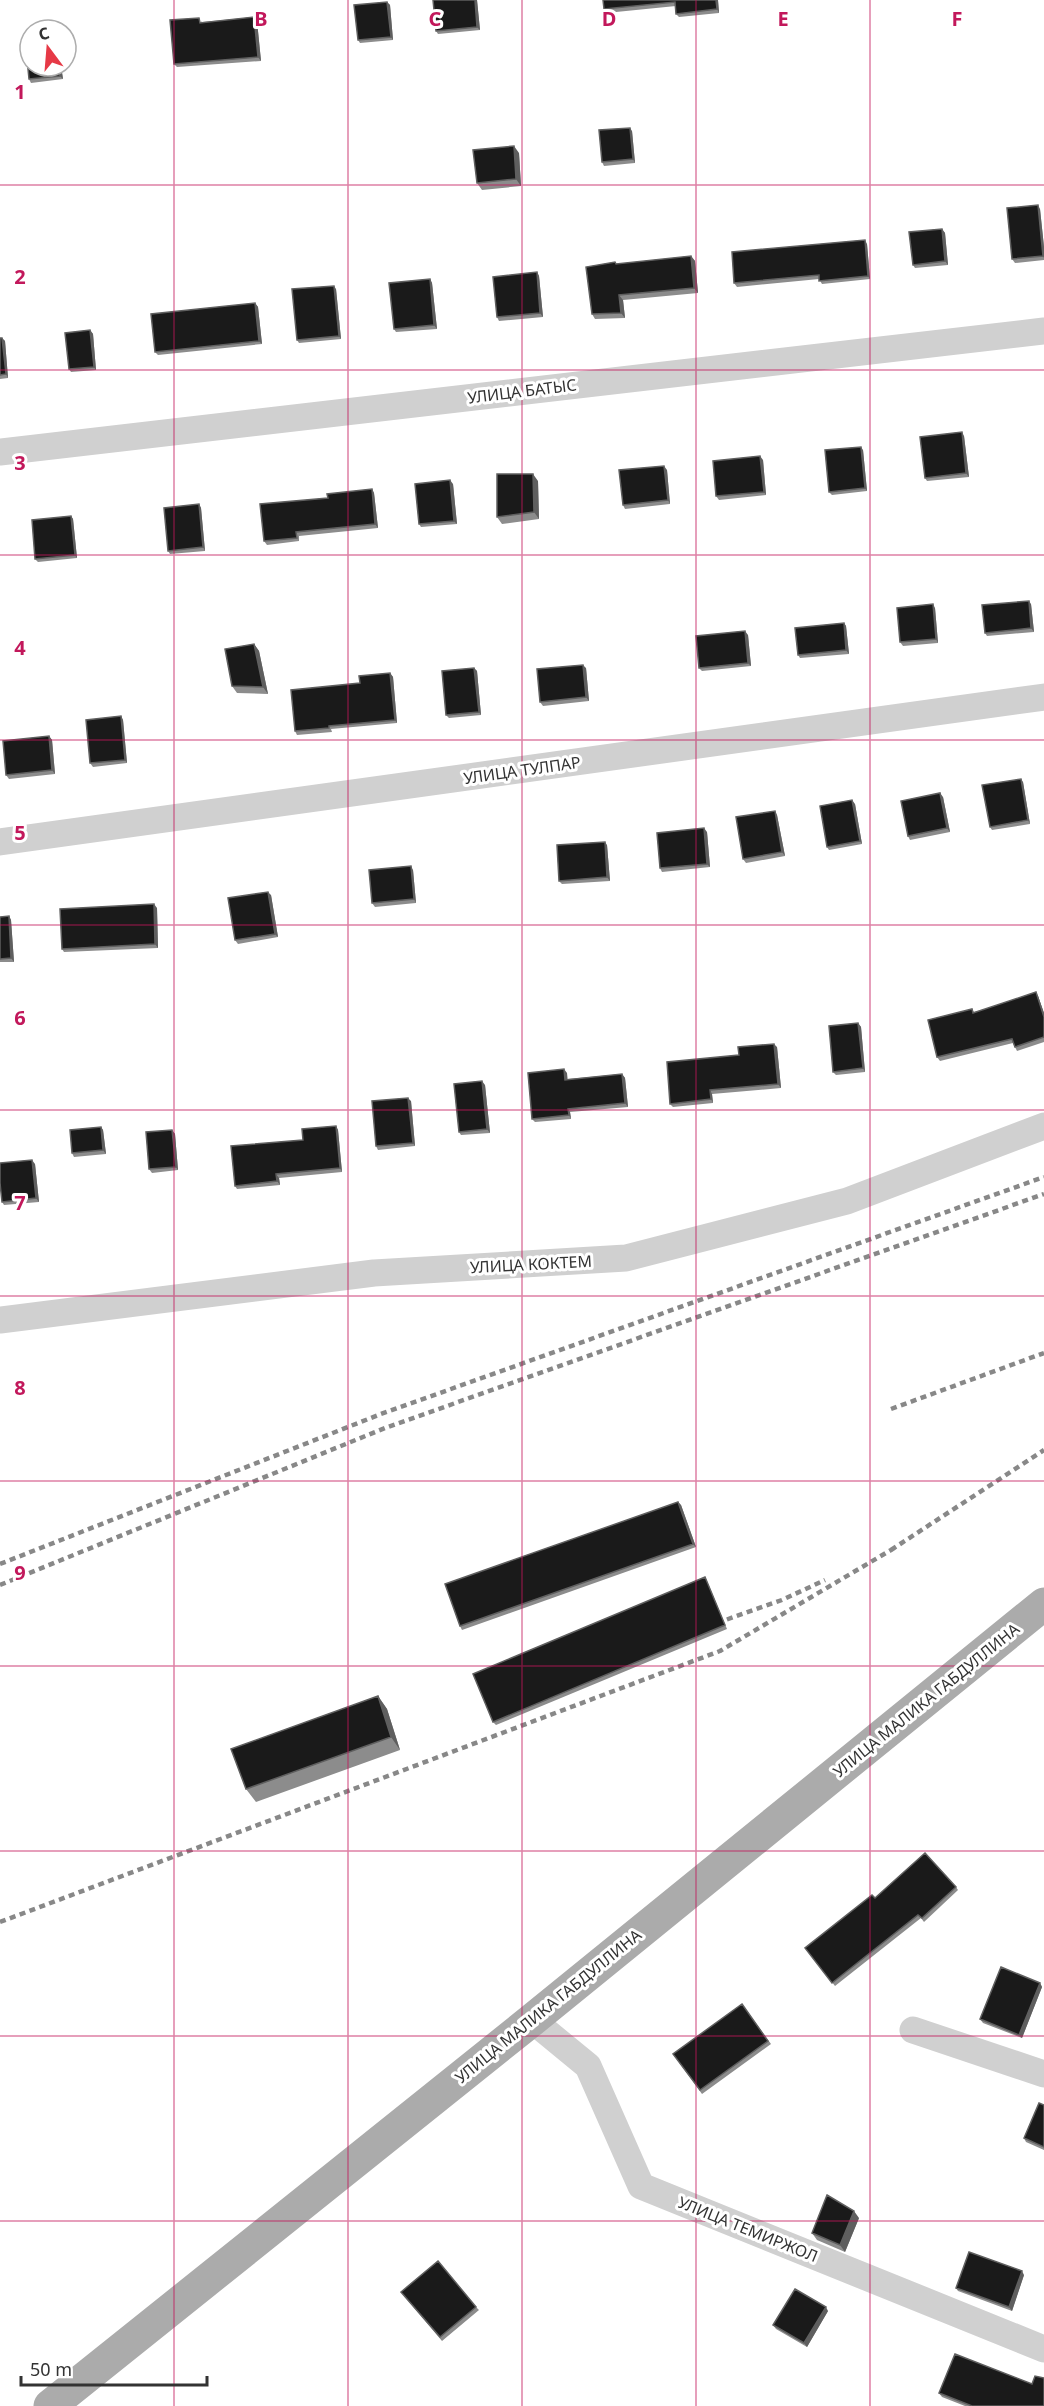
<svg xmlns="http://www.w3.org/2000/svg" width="1044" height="2406" font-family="'Noto Sans',sans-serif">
  <rect width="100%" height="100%" fill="#fff"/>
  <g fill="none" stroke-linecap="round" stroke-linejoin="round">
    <path stroke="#d0d0d0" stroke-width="27" d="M 0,452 L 1044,331
      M 0,842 L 1044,697
      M 0,1320 L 374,1273 L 626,1258 L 847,1201 L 1044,1126
      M 532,2020 L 588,2066 L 641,2186 L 1044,2349
      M 913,2030 L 1044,2074"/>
    <path stroke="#ababab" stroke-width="33" d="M 50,2406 L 532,2020 L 1044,1604"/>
    <path stroke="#888" stroke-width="4.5" stroke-dasharray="6 4.5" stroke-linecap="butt" d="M 891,1409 L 1044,1353
      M 891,1550 L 1044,1450
      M 0,1564 L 381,1414 L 1044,1177
      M 0,1585 L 385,1428 L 1044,1194
      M 717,1623 L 782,1600 L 825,1580
      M 0,1922 L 720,1651 L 896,1547"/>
  </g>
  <path fill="#8c8c8c" d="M 433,0 L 477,0 L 480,30 L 438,34 L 436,31 Z
    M 603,0 L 718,0 L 719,13 L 679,17 L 676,14 L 676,6 L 606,13 L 604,9 Z
    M 387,2 L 390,5 L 393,40 L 360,43 L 358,40 Z
    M 254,17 L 257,21 L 261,61 L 177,67 L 174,64 L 202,21 L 202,22 Z
    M 30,66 L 61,66 L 63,79 L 31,83 L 29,79 Z
    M 632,131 L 635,163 L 604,166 L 602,162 Z
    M 519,153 L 521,186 L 482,190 L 477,183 Z
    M 1040,209 L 1044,247 L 1044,260 L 1015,263 L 1012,259 Z
    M 942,229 L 945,233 L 948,265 L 915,268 L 913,265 Z
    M 867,244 L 870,279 L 822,284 L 819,279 L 737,287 L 734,283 Z
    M 691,256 L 695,261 L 698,293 L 623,300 L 625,318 L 595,319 L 592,314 L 617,264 Z
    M 537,272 L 539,276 L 543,317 L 499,321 L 497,317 Z
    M 430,279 L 432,283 L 437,329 L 396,332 L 394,329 Z
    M 336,289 L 341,339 L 299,343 L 297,340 Z
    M 255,303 L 258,307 L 262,344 L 158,355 L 155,352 Z
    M 90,330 L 93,334 L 96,370 L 71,372 L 69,369 Z
    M 0,338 L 2,338 L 5,341 L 8,378 L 0,379 Z
    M 964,436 L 969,477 L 927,481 L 925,478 Z
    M 863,450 L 867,491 L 832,495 L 829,492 Z
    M 763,460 L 766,495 L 719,500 L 716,496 Z
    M 667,470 L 670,504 L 625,509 L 623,505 Z
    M 538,481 L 539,519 L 502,524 L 497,517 Z
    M 453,484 L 457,524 L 421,527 L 419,524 Z
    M 372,489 L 374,493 L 378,528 L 299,536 L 299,541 L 267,545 L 264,541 L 328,498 Z
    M 199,504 L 201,508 L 205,551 L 170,554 L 168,551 Z
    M 71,516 L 73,519 L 77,558 L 38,562 L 35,559 Z
    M 1031,604 L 1034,632 L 987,636 L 985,633 Z
    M 935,608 L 938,643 L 903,646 L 900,642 Z
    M 844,623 L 846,626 L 849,654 L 800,658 L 798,655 Z
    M 748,635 L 751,666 L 702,671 L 699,668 Z
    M 254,644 L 259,651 L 268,694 L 237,693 L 232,686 Z
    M 474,668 L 477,671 L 481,715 L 449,718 L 446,715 Z
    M 586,668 L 589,701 L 543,706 L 540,702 Z
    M 390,673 L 393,677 L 397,723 L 331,729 L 332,732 L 297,735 L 295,731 L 360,683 Z
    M 121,716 L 123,720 L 127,763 L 93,767 L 90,763 Z
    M 49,736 L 52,740 L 55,774 L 9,779 L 6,775 Z
    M 1023,782 L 1030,824 L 992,830 L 990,827 Z
    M 943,797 L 950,832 L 910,840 L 908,836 Z
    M 855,804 L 862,844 L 829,850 L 827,847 Z
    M 777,815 L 785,856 L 746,863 L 743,859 Z
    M 707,832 L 710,867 L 662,872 L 660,868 Z
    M 607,845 L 610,881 L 562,884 L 559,881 Z
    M 413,870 L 416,903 L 375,907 L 372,903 Z
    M 271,895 L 278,937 L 238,944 L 235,940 Z
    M 157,908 L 158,948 L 64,952 L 62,949 Z
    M 9,916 L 11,920 L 14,962 L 0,962 L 0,917 Z
    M 1038,996 L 1044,1013 L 1044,1042 L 1017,1051 L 1013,1043 L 940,1061 L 937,1057 L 972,1009 L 974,1012 Z
    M 858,1023 L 861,1027 L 865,1072 L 836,1075 L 833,1072 Z
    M 777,1047 L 781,1088 L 712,1094 L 713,1103 L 673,1107 L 670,1104 L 739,1055 Z
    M 567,1073 L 567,1079 L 622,1074 L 625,1078 L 628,1107 L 570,1112 L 571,1119 L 535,1122 L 532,1119 Z
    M 485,1085 L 490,1133 L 461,1135 L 459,1132 Z
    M 411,1101 L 415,1146 L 378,1150 L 376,1146 Z
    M 336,1126 L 338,1130 L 342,1172 L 279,1178 L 280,1185 L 237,1189 L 235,1186 L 303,1140 Z
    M 101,1127 L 103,1130 L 106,1154 L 74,1157 L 72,1153 Z
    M 172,1130 L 175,1134 L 178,1170 L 152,1173 L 149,1169 Z
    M 35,1164 L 39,1202 L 4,1205 L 2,1202 Z
    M 678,1502 L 681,1505 L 696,1547 L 462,1630 L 460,1626 Z
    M 705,1577 L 707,1581 L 727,1629 L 496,1725 L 493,1722 Z
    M 378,1696 L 387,1709 L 400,1750 L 256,1802 L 246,1789 Z
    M 956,1887 L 958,1890 L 924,1922 L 921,1918 L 835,1986 L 805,1948 L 875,1898 Z
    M 1040,1983 L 1042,1987 L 1022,2038 L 983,2023 L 980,2019 Z
    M 742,2004 L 771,2044 L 702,2094 L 673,2054 Z
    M 1044,2105 L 1044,2150 L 1026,2142 L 1024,2138 Z
    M 859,2218 L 845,2252 L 817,2240 L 812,2233 Z
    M 1024,2275 L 1012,2311 L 958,2291 L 956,2288 Z
    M 404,2296 L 476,2307 L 479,2310 L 442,2341 Z
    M 828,2311 L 807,2347 L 776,2329 L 773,2325 Z
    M 1032,2384 L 1044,2406 L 965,2406 L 942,2397 L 939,2393 Z"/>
  <path fill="#5f5f5f" d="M 475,0 L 477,0 L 480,30 L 477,27 Z
    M 716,0 L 718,0 L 719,13 L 717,9 Z
    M 387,2 L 390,5 L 393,40 L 391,37 Z
    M 254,17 L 257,21 L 261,61 L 258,57 Z
    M 59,66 L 61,66 L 63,79 L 60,76 Z
    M 630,128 L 632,131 L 635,163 L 633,159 Z
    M 514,146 L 519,153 L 521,186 L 516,179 Z
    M 1038,205 L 1040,209 L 1044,247 L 1044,258 L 1043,256 Z
    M 942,229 L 945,233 L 948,265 L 945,261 Z
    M 865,240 L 867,244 L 870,279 L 868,276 Z
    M 691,256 L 695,261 L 698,293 L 694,288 Z
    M 537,272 L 539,276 L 543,317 L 540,313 Z
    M 430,279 L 432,283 L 437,329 L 434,325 Z
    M 334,286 L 336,289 L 341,339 L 339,336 Z
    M 619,295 L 623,300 L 625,318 L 621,313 Z
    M 255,303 L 258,307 L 262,344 L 259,341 Z
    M 90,330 L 93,334 L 96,370 L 94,367 Z
    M 2,338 L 5,341 L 8,378 L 6,374 Z
    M 962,432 L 964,436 L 969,477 L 966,473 Z
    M 861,447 L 863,450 L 867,491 L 865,488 Z
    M 760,456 L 763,460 L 766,495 L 764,492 Z
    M 664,466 L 667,470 L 670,504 L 668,500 Z
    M 533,474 L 538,481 L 539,519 L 534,512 Z
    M 450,480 L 453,484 L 457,524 L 454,521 Z
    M 372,489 L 374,493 L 378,528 L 375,524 Z
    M 199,504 L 201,508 L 205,551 L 203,547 Z
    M 71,516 L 73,519 L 77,558 L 75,555 Z
    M 1029,601 L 1031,604 L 1034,632 L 1031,628 Z
    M 933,604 L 935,608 L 938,643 L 936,639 Z
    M 844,623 L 846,626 L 849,654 L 846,650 Z
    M 745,631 L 748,635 L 751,666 L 748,663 Z
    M 254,644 L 259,651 L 268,694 L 263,687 Z
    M 583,665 L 586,668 L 589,701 L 586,697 Z
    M 474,668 L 477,671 L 481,715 L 479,712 Z
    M 390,673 L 393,677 L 397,723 L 395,720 Z
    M 121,716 L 123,720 L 127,763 L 125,760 Z
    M 49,736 L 52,740 L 55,774 L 52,770 Z
    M 1021,779 L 1023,782 L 1030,824 L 1028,820 Z
    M 940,793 L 943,797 L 950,832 L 947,828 Z
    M 852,800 L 855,804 L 862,844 L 860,841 Z
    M 775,811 L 777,815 L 785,856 L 782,852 Z
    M 704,828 L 707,832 L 710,867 L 707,864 Z
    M 605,842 L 607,845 L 610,881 L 607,877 Z
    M 411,866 L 413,870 L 416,903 L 414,899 Z
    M 268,892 L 271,895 L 278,937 L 275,934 Z
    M 154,904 L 157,908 L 158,948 L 155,944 Z
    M 9,916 L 11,920 L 14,962 L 11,958 Z
    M 1036,992 L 1038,996 L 1044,1013 L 1044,1017 Z
    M 858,1023 L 861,1027 L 865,1072 L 863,1068 Z
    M 774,1044 L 777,1047 L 781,1088 L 778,1084 Z
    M 564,1069 L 567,1073 L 568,1083 L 565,1080 Z
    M 622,1074 L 625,1078 L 628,1107 L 625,1103 Z
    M 482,1081 L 485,1085 L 490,1133 L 487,1129 Z
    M 710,1090 L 712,1094 L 713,1103 L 711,1099 Z
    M 408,1098 L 411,1101 L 415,1146 L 413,1143 Z
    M 568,1109 L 570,1112 L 571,1119 L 569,1115 Z
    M 336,1126 L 338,1130 L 342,1172 L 340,1168 Z
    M 101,1127 L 103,1130 L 106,1154 L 103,1150 Z
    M 172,1130 L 175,1134 L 178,1170 L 176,1167 Z
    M 32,1160 L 35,1164 L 39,1202 L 36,1198 Z
    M 276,1174 L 279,1178 L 280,1185 L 277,1181 Z
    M 678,1502 L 681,1505 L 696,1547 L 693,1544 Z
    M 378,1696 L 387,1709 L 400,1750 L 391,1737 Z
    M 1040,1983 L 1042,1987 L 1022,2038 L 1019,2035 Z
    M 854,2211 L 859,2218 L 845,2252 L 840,2245 Z
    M 1022,2271 L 1024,2275 L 1012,2311 L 1009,2307 Z
    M 826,2307 L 828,2311 L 807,2347 L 804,2343 Z"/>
  <path fill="#1a1a1a" stroke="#5f5f5f" stroke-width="1.5" d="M 433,0 L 475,0 L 477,27 L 436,31 Z
    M 603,0 L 716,0 L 717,9 L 676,14 L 675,2 L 604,9 Z
    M 387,2 L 391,37 L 358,40 L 354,5 Z
    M 254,17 L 258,57 L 174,64 L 170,20 L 199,18 L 200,23 Z
    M 30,37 L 30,66 L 59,66 L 60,76 L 29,79 L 25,38 Z
    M 630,128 L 633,159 L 602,162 L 599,130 Z
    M 514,146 L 516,179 L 477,183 L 473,150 Z
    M 1038,205 L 1043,256 L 1012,259 L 1007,208 Z
    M 942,229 L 945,261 L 913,265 L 909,232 Z
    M 865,240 L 868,276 L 819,281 L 819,275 L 734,283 L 732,252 Z
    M 691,256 L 694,288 L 619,295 L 621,313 L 592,314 L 586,267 L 615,262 L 616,264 Z
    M 537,272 L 540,313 L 497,317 L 493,277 Z
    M 430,279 L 434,325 L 394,329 L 389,283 Z
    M 334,286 L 339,336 L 297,340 L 292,289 Z
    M 255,303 L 259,341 L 155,352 L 151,314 Z
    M 90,330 L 94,367 L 69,369 L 65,333 Z
    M 0,338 L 2,338 L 6,374 L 0,375 Z
    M 962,432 L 966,473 L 925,478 L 920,437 Z
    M 861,447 L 865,488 L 829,492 L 825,450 Z
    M 760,456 L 764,492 L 716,496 L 713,461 Z
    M 664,466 L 668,500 L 623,505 L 619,470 Z
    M 497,474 L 533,474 L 534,512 L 497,517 Z
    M 450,480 L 454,521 L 419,524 L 415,484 Z
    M 372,489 L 375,524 L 296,532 L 297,538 L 264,541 L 260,504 L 328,498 L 327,494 Z
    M 199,504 L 203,547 L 168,551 L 164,508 Z
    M 71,516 L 75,555 L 35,559 L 32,520 Z
    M 1029,601 L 1031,628 L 985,633 L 982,605 Z
    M 933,604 L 936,639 L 900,642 L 897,608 Z
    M 844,623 L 846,650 L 798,655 L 795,628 Z
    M 745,631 L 748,663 L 699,668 L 696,636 Z
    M 254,644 L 263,687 L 232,686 L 225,649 Z
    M 583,665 L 586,697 L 540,702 L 537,669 Z
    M 474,668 L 479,712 L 446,715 L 442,671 Z
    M 390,673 L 395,720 L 329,726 L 329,728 L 295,731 L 291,690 L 360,683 L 359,676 Z
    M 121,716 L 125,760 L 90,763 L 86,720 Z
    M 49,736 L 52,770 L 6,775 L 3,741 Z
    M 1021,779 L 1028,820 L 990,827 L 982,785 Z
    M 940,793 L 947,828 L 908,836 L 901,801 Z
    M 852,800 L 860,841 L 827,847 L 820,806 Z
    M 775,811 L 782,852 L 743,859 L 736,817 Z
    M 704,828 L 707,864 L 660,868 L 657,833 Z
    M 605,842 L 607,877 L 559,881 L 557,845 Z
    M 411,866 L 414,899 L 372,903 L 369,870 Z
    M 268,892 L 275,934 L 235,940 L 228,898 Z
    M 154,904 L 155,944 L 62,949 L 60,909 Z
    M 9,916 L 11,958 L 0,959 L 0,917 Z
    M 1036,992 L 1044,1017 L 1044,1037 L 1015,1047 L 1012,1039 L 937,1057 L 928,1020 L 972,1009 L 973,1013 Z
    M 858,1023 L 863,1068 L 833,1072 L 829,1026 Z
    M 774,1044 L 778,1084 L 710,1090 L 711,1099 L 670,1104 L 667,1062 L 739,1055 L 738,1047 Z
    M 564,1069 L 565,1080 L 622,1074 L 625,1103 L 568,1109 L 569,1115 L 532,1119 L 528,1073 Z
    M 482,1081 L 487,1129 L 459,1132 L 454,1084 Z
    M 408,1098 L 413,1143 L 376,1146 L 372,1101 Z
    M 336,1126 L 340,1168 L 276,1174 L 277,1181 L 235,1186 L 231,1146 L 303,1140 L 302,1129 Z
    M 101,1127 L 103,1150 L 72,1153 L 70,1130 Z
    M 172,1130 L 176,1167 L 149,1169 L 146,1132 Z
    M 32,1160 L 36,1198 L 2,1202 L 0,1183 L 0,1163 Z
    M 678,1502 L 693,1544 L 460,1626 L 445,1584 Z
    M 705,1577 L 725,1625 L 493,1722 L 473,1674 Z
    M 378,1696 L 391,1737 L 246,1789 L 231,1749 Z
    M 925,1853 L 956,1887 L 922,1918 L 918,1915 L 832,1983 L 805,1948 L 872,1895 L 875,1898 Z
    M 1001,1967 L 1040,1983 L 1019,2035 L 980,2019 Z
    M 742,2004 L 768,2041 L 700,2090 L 673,2054 Z
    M 1039,2103 L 1044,2105 L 1044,2147 L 1024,2138 Z
    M 827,2195 L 854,2211 L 840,2245 L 812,2233 Z
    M 969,2252 L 1022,2271 L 1009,2307 L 956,2288 Z
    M 438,2261 L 476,2307 L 440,2337 L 401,2292 Z
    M 795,2289 L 826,2307 L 804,2343 L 773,2325 Z
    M 955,2354 L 1032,2384 L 1035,2376 L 1044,2378 L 1044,2406 L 972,2406 L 939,2393 Z"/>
  <path fill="none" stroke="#c2185b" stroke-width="1.5" stroke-opacity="0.55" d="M 174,0 L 174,2406M 348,0 L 348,2406M 522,0 L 522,2406M 696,0 L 696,2406M 870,0 L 870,2406M 0,185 L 1044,185M 0,370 L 1044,370M 0,555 L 1044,555M 0,740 L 1044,740M 0,925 L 1044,925M 0,1110 L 1044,1110M 0,1296 L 1044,1296M 0,1481 L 1044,1481M 0,1666 L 1044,1666M 0,1851 L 1044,1851M 0,2036 L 1044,2036M 0,2221 L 1044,2221"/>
  <g text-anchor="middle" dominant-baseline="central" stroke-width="6" stroke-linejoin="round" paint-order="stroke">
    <g font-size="16" fill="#333" stroke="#fff">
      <text transform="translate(522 391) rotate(-7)">УЛИЦА БАТЫС</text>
      <text transform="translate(522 770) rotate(-8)">УЛИЦА ТУЛПАР</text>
      <text transform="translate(531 1264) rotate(-3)">УЛИЦА КОКТЕМ</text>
      <text transform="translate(926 1700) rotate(-39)">УЛИЦА МАЛИКА ГАБДУЛЛИНА</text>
      <text transform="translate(548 2006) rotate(-39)">УЛИЦА МАЛИКА ГАБДУЛЛИНА</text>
      <text transform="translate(748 2229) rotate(22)">УЛИЦА ТЕМИРЖОЛ</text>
    </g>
  </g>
  <g font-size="20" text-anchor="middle" font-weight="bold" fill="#c2185b" stroke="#fff" stroke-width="6" stroke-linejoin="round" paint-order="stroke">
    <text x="261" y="26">B</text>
    <text x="435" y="26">C</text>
    <text x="609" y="26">D</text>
    <text x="783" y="26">E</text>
    <text x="957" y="26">F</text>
    <text x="20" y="99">1</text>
    <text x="20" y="284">2</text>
    <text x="20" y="470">3</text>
    <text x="20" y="655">4</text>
    <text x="20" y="840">5</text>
    <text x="20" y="1025">6</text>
    <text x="20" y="1210">7</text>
    <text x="20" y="1395">8</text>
    <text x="20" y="1580">9</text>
  </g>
  <g transform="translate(48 48) rotate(344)"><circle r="28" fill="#ffffff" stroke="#adadad" stroke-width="1.5"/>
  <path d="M0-4.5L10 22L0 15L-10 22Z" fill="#e63946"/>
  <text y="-9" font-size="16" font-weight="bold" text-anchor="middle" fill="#333333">С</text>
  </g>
  <path d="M21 2376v9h186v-9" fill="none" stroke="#333333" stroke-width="3"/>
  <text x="30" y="2376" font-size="18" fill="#333333" stroke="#ffffff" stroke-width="4.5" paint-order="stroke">50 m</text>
</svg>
